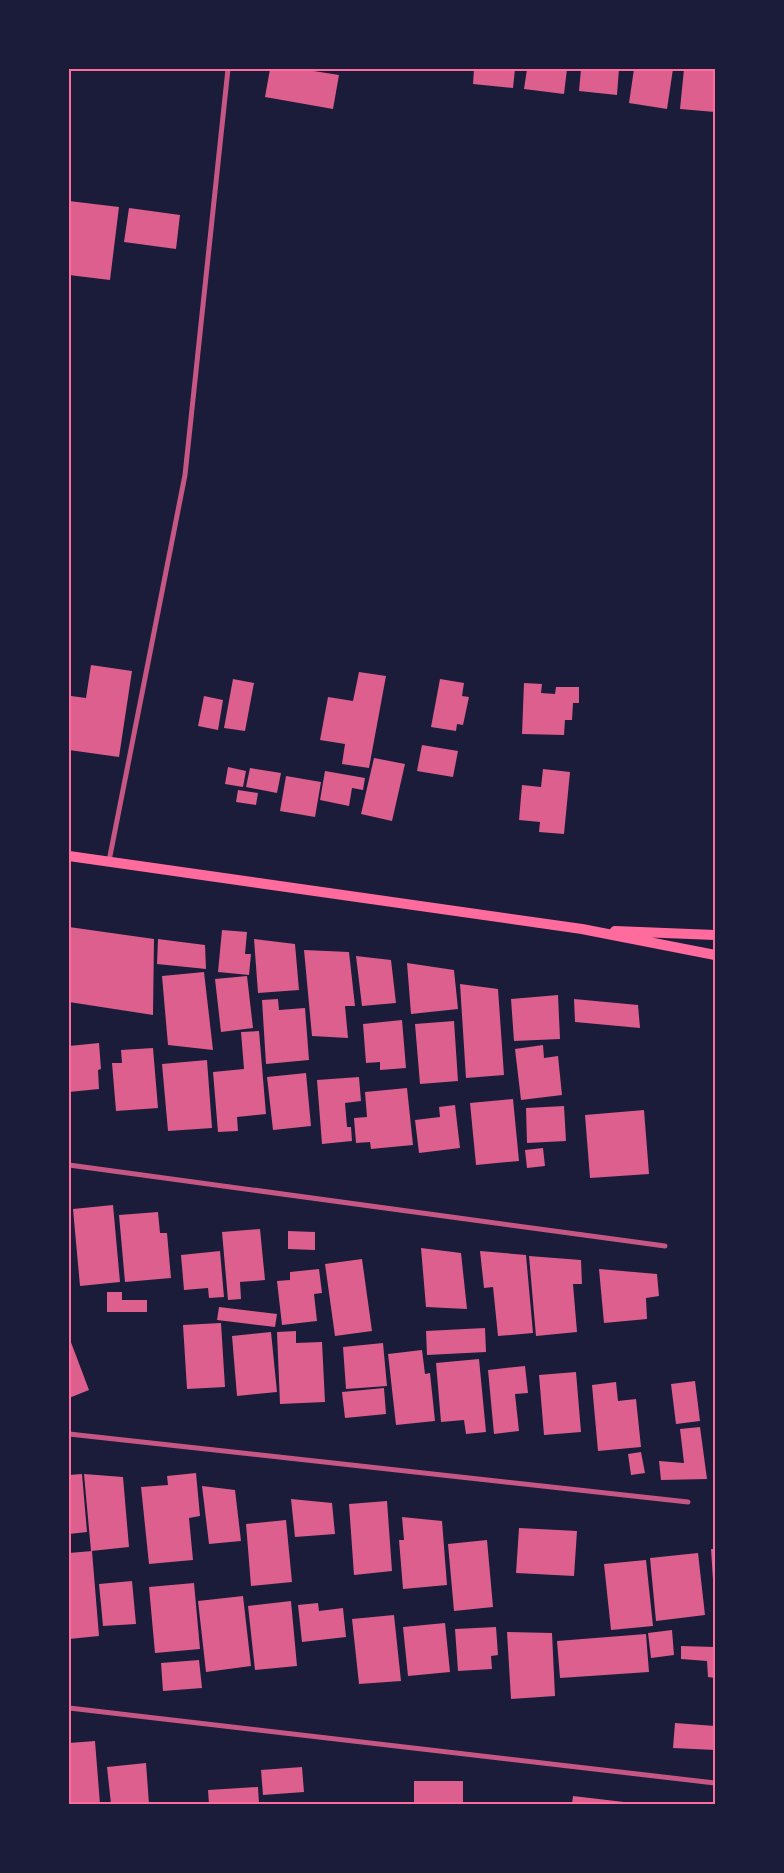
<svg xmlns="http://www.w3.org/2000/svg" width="784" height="1873" font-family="Mulish,sans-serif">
  <rect width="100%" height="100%" fill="#1b1b3a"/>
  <path fill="#dd5f8e" d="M 270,69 L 301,69 L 339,75 L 333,109 L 265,97 Z
    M 345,69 L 359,69 L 359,71 L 345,70 Z
    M 474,69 L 515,69 L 513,88 L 473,84 Z
    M 527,69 L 567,69 L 564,94 L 524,89 Z
    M 581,69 L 619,69 L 617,95 L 579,91 Z
    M 634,69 L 673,69 L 667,109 L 629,103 Z
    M 684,69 L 715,69 L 715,112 L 680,109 Z
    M 69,201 L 119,207 L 110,280 L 69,275 Z
    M 129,208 L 180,215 L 176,249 L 124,242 Z
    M 91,665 L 132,671 L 119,757 L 69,750 L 69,710 L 71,696 L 86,698 Z
    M 359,672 L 386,676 L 369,768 L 342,764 L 345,744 L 320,740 L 328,697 L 353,701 Z
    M 233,679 L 254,683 L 245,731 L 224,728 Z
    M 440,679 L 464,683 L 462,696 L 469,697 L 463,725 L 457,724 L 456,731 L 431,727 Z
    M 524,683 L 542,684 L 541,693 L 555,694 L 556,687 L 579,687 L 579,703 L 573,703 L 572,720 L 565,720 L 564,735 L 522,734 Z
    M 204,696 L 223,700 L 218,730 L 198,726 Z
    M 422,745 L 458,751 L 453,777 L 417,771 Z
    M 374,758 L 405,764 L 392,821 L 361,814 Z
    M 228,767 L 246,771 L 243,787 L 225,784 Z
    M 250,768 L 281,773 L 277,793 L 246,787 Z
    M 543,769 L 570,772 L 564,834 L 539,832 L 540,822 L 519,820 L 522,785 L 541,787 Z
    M 325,771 L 365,778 L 363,790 L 352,788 L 349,806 L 320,800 Z
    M 286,776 L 321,782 L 315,817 L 280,811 Z
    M 238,790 L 258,793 L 256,805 L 236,802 Z
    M 69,927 L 154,939 L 153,1015 L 69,1002 Z
    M 222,930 L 247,932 L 245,954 L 251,954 L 249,975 L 218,972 Z
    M 158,939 L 205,945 L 206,969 L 157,964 Z
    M 254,939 L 295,944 L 299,990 L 258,993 Z
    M 304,950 L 349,952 L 355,1006 L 345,1006 L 348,1038 L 312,1036 Z
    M 356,956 L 391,960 L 396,1003 L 362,1006 Z
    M 407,963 L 454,970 L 458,1009 L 411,1014 Z
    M 204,972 L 213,1050 L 168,1045 L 162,976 Z
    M 247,976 L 253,1028 L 221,1032 L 215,979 Z
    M 460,984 L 498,989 L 504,1075 L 466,1078 Z
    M 558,995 L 560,1039 L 514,1041 L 511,999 Z
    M 278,999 L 279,1010 L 305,1008 L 309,1060 L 266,1064 L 262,1000 Z
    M 574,999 L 638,1005 L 640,1028 L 575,1022 Z
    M 402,1020 L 406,1068 L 380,1070 L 380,1062 L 366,1063 L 363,1024 Z
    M 454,1021 L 458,1081 L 420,1084 L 415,1024 Z
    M 259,1031 L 266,1114 L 237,1117 L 238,1131 L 218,1132 L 213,1072 L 244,1069 L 241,1032 Z
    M 99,1043 L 101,1069 L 98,1070 L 99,1089 L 69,1092 L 69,1046 Z
    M 543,1045 L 544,1058 L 558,1056 L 562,1095 L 521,1100 L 515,1049 Z
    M 153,1048 L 158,1108 L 116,1111 L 112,1063 L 122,1063 L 121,1050 Z
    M 207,1060 L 212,1128 L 168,1131 L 162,1064 Z
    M 306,1073 L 311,1126 L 273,1130 L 267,1077 Z
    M 359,1077 L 361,1101 L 345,1103 L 347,1127 L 351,1127 L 352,1141 L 322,1144 L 317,1080 Z
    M 407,1088 L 413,1145 L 371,1149 L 370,1142 L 356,1143 L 354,1118 L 367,1117 L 365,1092 Z
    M 513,1099 L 519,1161 L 476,1165 L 470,1103 Z
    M 455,1105 L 460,1148 L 419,1153 L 415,1120 L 440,1117 L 439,1107 Z
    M 564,1106 L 566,1141 L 527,1143 L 526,1108 Z
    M 644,1110 L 649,1174 L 590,1178 L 585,1115 Z
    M 543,1148 L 545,1166 L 527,1168 L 525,1150 Z
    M 113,1205 L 120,1282 L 80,1286 L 73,1209 Z
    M 158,1212 L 160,1233 L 167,1233 L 171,1278 L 125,1282 L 119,1215 Z
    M 260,1229 L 265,1280 L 240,1282 L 241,1299 L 228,1300 L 222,1232 Z
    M 288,1231 L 315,1232 L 315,1250 L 288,1249 Z
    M 421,1248 L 461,1253 L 467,1309 L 426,1307 Z
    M 220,1251 L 224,1297 L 209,1298 L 208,1288 L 184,1290 L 181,1255 Z
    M 480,1251 L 526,1255 L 533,1333 L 498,1336 L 493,1287 L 484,1288 Z
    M 529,1256 L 581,1260 L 582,1284 L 573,1284 L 577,1332 L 536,1336 Z
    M 362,1259 L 372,1331 L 335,1336 L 325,1264 Z
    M 319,1269 L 322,1293 L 314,1294 L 317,1321 L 282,1325 L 277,1281 L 290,1280 L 290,1272 Z
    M 599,1269 L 657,1274 L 659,1296 L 646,1298 L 647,1319 L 604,1323 Z
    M 107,1292 L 122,1292 L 122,1300 L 147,1300 L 147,1312 L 107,1312 Z
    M 219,1307 L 277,1314 L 275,1327 L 217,1320 Z
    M 221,1323 L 225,1387 L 187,1389 L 183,1325 Z
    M 485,1328 L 486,1352 L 427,1355 L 426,1331 Z
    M 296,1331 L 296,1343 L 322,1342 L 325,1402 L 280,1404 L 277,1332 Z
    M 271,1332 L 277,1392 L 237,1396 L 232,1336 Z
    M 69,1337 L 89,1390 L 69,1398 Z
    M 383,1343 L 387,1386 L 346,1389 L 343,1347 Z
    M 422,1350 L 425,1374 L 430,1373 L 435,1421 L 396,1425 L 388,1354 Z
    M 479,1359 L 486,1432 L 466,1434 L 464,1420 L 441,1422 L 436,1363 Z
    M 525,1366 L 528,1393 L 515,1394 L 519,1431 L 494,1434 L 488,1370 Z
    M 576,1372 L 581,1432 L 544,1435 L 539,1375 Z
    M 695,1381 L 700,1421 L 676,1424 L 671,1384 Z
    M 616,1382 L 618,1401 L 636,1399 L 641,1447 L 598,1451 L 592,1385 Z
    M 384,1388 L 386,1414 L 345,1418 L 342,1392 Z
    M 700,1427 L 707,1479 L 661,1480 L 659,1461 L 684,1463 L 680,1429 Z
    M 641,1452 L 645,1473 L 631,1475 L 628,1454 Z
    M 196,1473 L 200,1516 L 189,1518 L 193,1560 L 149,1564 L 141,1487 L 168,1485 L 167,1476 Z
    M 82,1474 L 87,1532 L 69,1534 L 69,1475 Z
    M 84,1474 L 123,1477 L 129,1547 L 91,1551 Z
    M 202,1486 L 235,1490 L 241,1541 L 209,1544 Z
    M 291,1499 L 332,1503 L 335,1534 L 295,1537 Z
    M 387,1501 L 392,1571 L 354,1575 L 349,1504 Z
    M 402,1517 L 442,1521 L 447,1585 L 403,1589 L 399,1540 L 404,1540 Z
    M 286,1520 L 292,1582 L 251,1586 L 246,1524 Z
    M 519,1528 L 577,1531 L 574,1576 L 516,1573 Z
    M 487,1540 L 493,1607 L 454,1611 L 448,1544 Z
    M 711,1549 L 715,1549 L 715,1595 L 714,1595 Z
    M 92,1551 L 99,1636 L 69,1639 L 69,1553 Z
    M 698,1553 L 705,1615 L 656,1621 L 650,1558 Z
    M 646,1560 L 653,1626 L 611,1630 L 604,1564 Z
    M 132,1581 L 136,1624 L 103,1626 L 99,1584 Z
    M 194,1583 L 200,1649 L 155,1653 L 149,1587 Z
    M 243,1596 L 251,1666 L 206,1672 L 198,1601 Z
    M 291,1601 L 297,1666 L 255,1670 L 248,1606 Z
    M 318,1603 L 319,1611 L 343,1608 L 346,1637 L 302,1642 L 298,1605 Z
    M 394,1615 L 401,1681 L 359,1684 L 352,1619 Z
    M 445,1623 L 450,1672 L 408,1676 L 403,1627 Z
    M 496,1627 L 498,1655 L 491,1656 L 492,1669 L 458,1671 L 455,1629 Z
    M 672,1630 L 674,1655 L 651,1658 L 648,1633 Z
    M 507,1632 L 552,1633 L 555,1696 L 511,1699 Z
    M 646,1634 L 649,1672 L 560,1678 L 557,1641 Z
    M 681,1646 L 715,1647 L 715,1678 L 708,1677 L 707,1661 L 681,1659 Z
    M 199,1660 L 202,1688 L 163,1691 L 161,1663 Z
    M 675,1723 L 715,1726 L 715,1750 L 673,1748 Z
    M 95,1741 L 100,1804 L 69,1804 L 69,1743 Z
    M 146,1763 L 149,1804 L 111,1804 L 107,1767 Z
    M 302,1767 L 304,1792 L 263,1795 L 261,1770 Z
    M 414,1781 L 463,1781 L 463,1804 L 414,1804 Z
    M 258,1787 L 259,1804 L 209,1804 L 208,1790 Z
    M 573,1796 L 624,1802 L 623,1804 L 572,1804 Z"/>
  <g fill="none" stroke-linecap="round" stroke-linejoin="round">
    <path stroke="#c65784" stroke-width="5" d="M 109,861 L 185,475 L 228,69
      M 69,1165 L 665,1246
      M 69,1434 L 688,1502
      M 69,1708 L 715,1783"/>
    <path stroke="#ff6b9d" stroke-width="10" d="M 69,856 L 582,929 L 715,955
      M 615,931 L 715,935"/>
  </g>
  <rect width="784" height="1873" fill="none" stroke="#1b1b3a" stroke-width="140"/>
  <rect x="70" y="70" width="644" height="1733" fill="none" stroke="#ff6b9d" stroke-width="2"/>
</svg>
